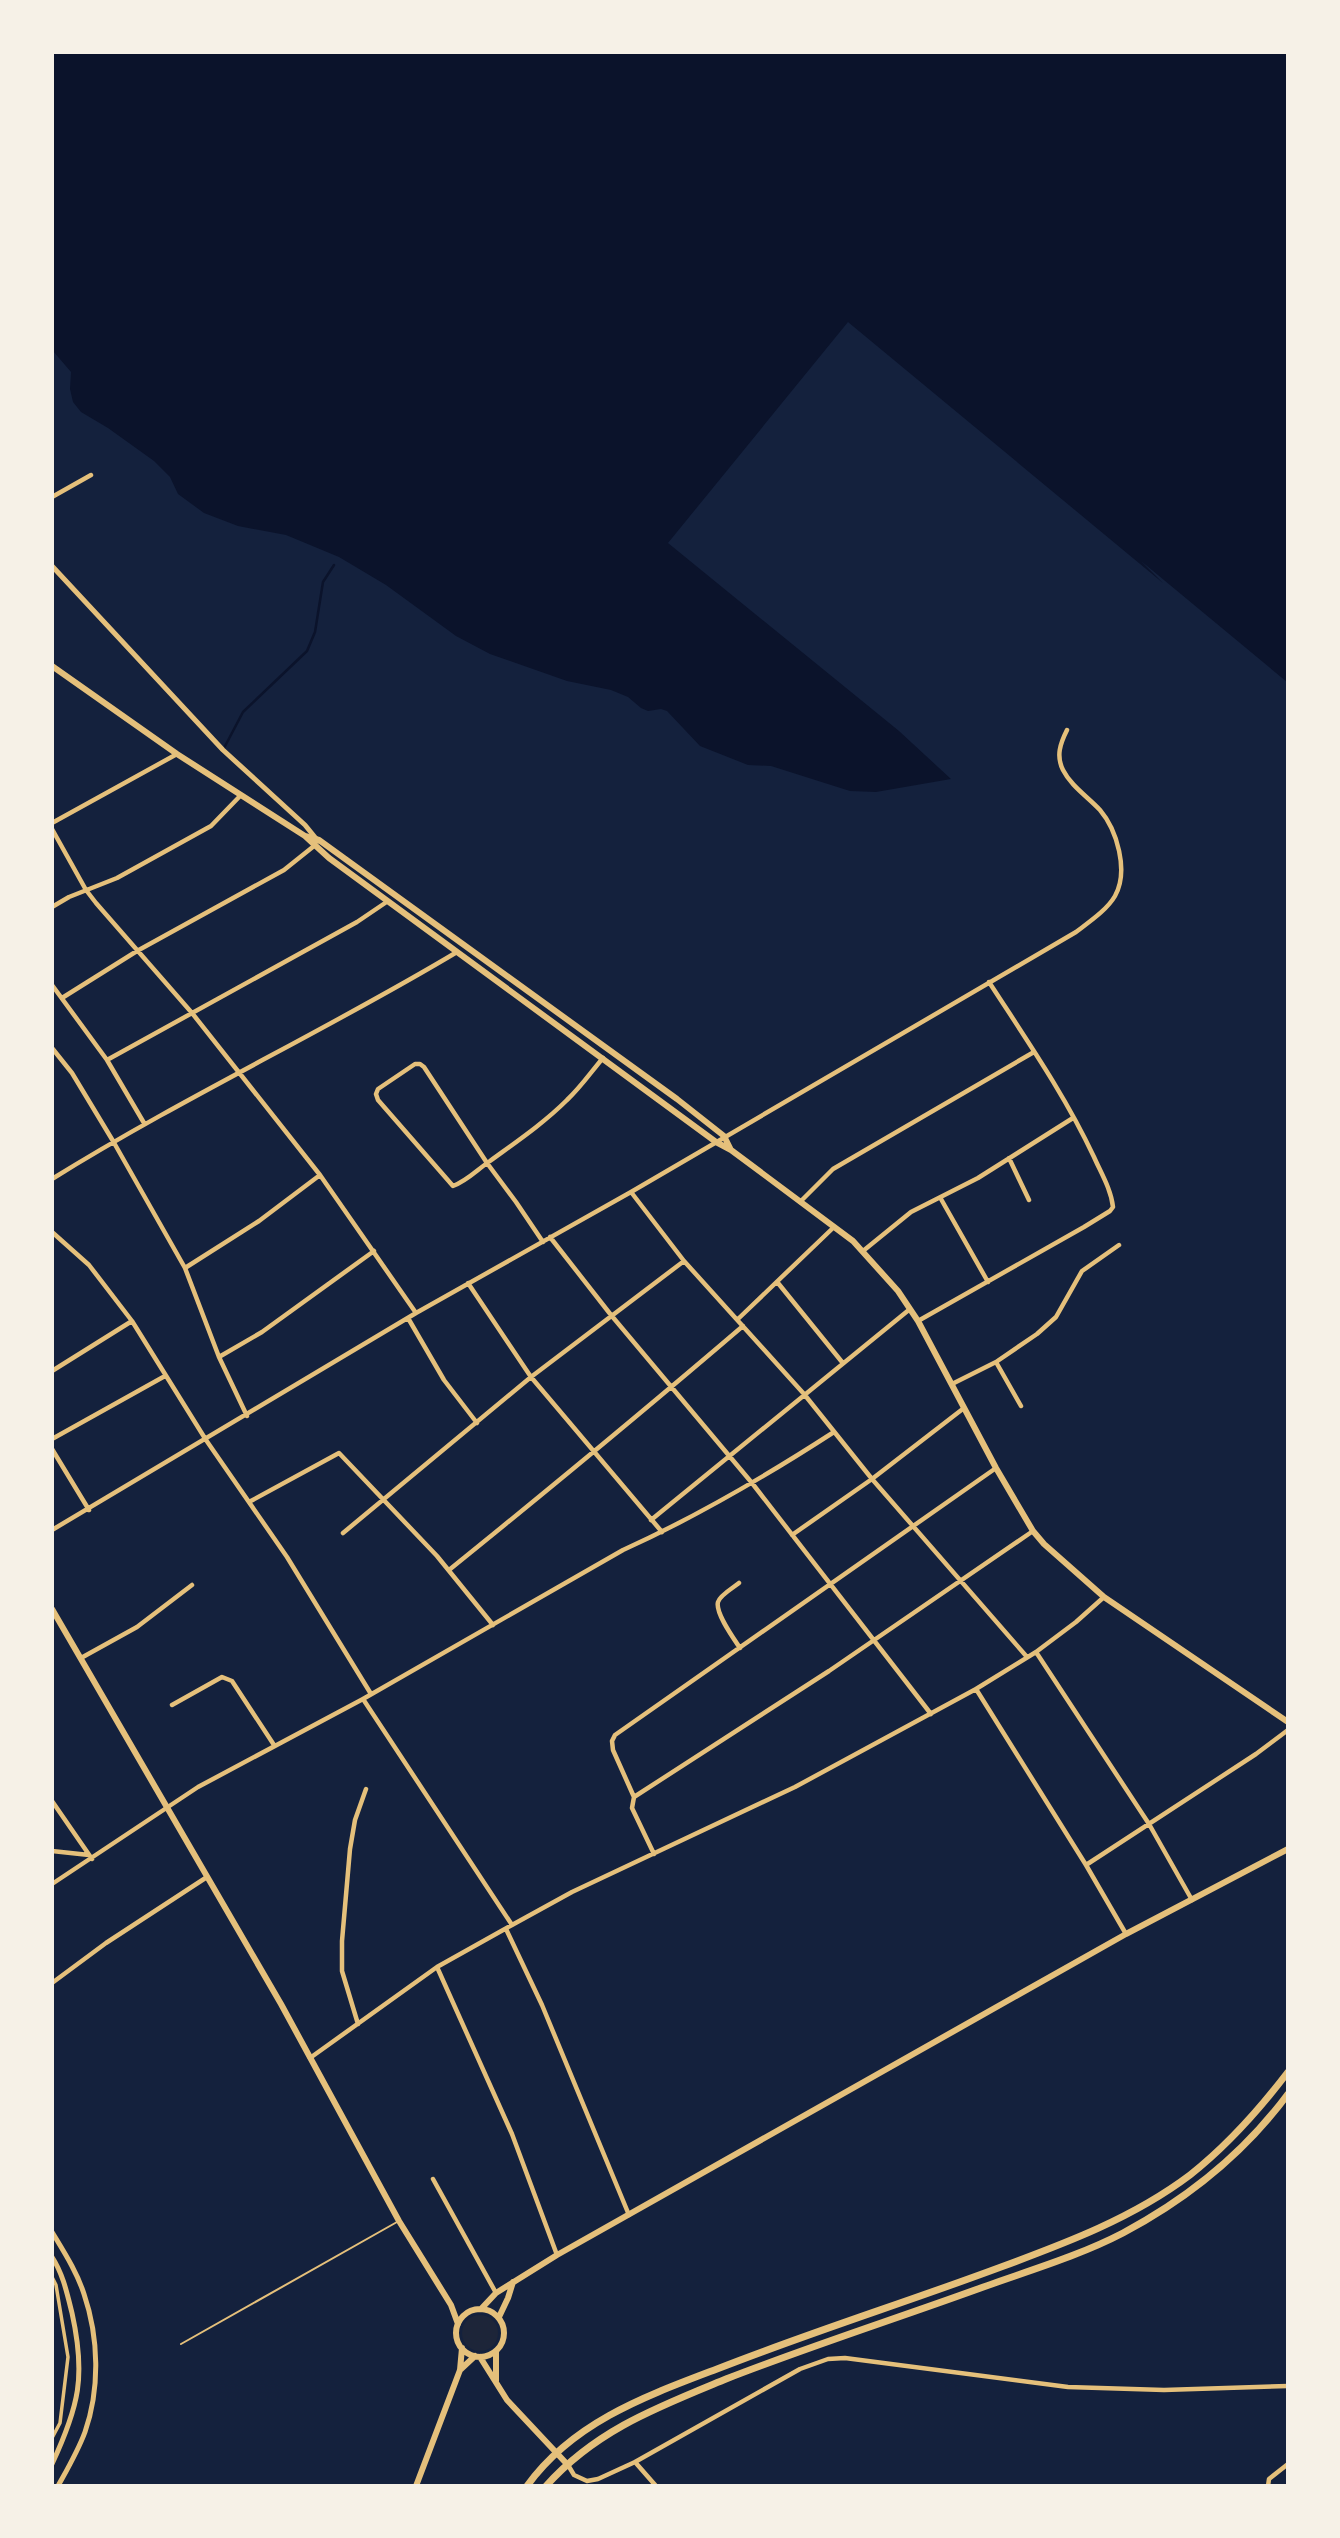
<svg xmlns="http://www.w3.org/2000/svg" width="1340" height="2538" font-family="Mulish,sans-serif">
  <rect width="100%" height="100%" fill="#14213d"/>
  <path fill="#1d2539" d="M462 2333a18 18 0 1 1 36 0a18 18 0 1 1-36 0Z"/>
  <path fill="#0b132b" d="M 52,53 L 1287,53 L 1287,682 L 1141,561 L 1163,583 L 848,322 L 668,543 L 899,731 L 951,779 L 876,792 L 850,791 L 771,766 L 748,765 L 700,746 L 667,711 L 661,709 L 648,711 L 641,708 L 628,697 L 611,690 L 567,681 L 490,654 L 456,636 L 386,585 L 339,557 L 286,535 L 238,526 L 204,513 L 178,494 L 170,477 L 154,461 L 108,428 L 81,412 L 73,402 L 70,389 L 71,372 L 53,351 Z"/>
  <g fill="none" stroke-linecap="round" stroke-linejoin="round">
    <path stroke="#0b132b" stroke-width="2.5" d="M 223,750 L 243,712 L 307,651 L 315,632 L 323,582 L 334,565"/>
    <path stroke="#e5c07b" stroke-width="2" d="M 181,2344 L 397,2222"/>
    <path stroke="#e5c07b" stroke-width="3.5" d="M 52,2277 L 56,2285 L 68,2357 L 60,2423 L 52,2438"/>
    <path stroke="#e5c07b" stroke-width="4.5" d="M 52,497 L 91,475
      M 52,823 L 177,754
      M 52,829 L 86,890 L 96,903 L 192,1013 L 320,1175 L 416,1313
      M 52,907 L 69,897 L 117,878 L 211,826 L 241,795
      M 52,985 L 107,1060 L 144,1123
      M 62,998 L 137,951 L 284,870 L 314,846
      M 52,1048 L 72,1073 L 113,1141 L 185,1268 L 219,1357 L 247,1416
      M 107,1060 L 357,922 L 388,901
      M 1009,1158 L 1029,1200
      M 52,1179 C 184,1097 325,1031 457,952
      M 631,1192 L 684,1261 L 804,1394 L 872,1479 L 1027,1657
      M 941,1199 L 988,1282
      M 800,1202 L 833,1169 L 1034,1052
      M 52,1232 L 89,1265 L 132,1321 L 206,1440 L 287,1557 L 371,1694
      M 550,1237 L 611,1315 L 752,1483 L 931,1714
      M 543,1242 L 516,1202 L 487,1163 L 424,1067 L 420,1064 L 415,1064 L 378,1089 L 376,1094 L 378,1100 L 453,1186 C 467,1181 478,1169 490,1161 C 516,1142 544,1123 567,1100 C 581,1087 591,1072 603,1058
      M 863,1251 L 911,1212 L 978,1178 L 1073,1118
      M 185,1268 L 259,1221 L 320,1175
      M 468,1283 L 531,1377 L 662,1532
      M 778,1283 L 842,1362
      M 408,1318 L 444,1380 L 477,1423
      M 738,1319 L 834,1227
      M 918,1321 L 1084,1227 L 1110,1211 L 1113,1207 C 1111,1189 1101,1173 1094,1157 C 1065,1095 1026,1039 989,982
      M 219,1357 L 262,1332 L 374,1251
      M 996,1362 L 1021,1406
      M 52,1371 L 132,1321
      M 952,1384 L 996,1362 L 1037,1334 L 1056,1317 L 1082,1271 L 1119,1245
      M 52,1439 L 165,1376
      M 52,1449 L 89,1510
      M 249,1502 L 339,1453 L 437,1556 L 493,1625
      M 651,1520 L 910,1309
      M 52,1530 L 416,1313 L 631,1192 L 1076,932 C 1089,922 1107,910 1115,896 C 1129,871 1117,830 1100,810 C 1088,797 1071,786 1063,770 C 1056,756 1060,744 1067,730
      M 343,1533 L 531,1377 L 684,1261
      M 792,1535 L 872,1479 L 964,1408
      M 449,1570 C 548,1490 646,1409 743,1326
      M 739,1583 C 733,1588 720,1595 718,1602 C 715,1613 734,1639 740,1648
      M 1036,1652 L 1149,1824 L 1192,1900
      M 81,1658 L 137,1627 L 192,1585
      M 976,1689 L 1086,1865 L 1126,1934
      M 363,1699 L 512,1925
      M 172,1705 L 222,1677 L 232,1681 L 274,1745
      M 634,1797 L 829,1671 L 1033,1531
      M 52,1801 L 92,1859
      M 52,1851 L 89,1855
      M 654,1854 L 632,1808 L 634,1797 L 613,1750 L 612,1741 L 615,1735 L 996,1468
      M 1086,1865 L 1256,1754 L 1288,1730
      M 52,1884 L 198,1787 L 363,1699 L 623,1550 C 696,1517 766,1476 834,1432
      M 506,1929 L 542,2005 L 629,2215
      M 437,1967 L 512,2134 L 557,2255
      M 52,1983 L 106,1943 L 207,1877
      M 358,2024 L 342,1971 L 342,1941 L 350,1849 L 355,1820 L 366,1789
      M 310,2058 L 437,1967 L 512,1925 L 572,1892 L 795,1787 L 976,1689 L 1036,1652 L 1076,1622 L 1104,1597
      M 433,2179 L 496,2293
      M 635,2462 L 656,2486
      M 568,2465 L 574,2475 L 587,2481 L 598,2479 L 635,2462 L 800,2369 L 828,2359 L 845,2358 L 1068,2387 L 1164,2390 L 1288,2386
      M 1268,2486 L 1269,2479 L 1288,2464"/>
    <path stroke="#e5c07b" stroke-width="5" d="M 52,566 L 223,750 L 305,825 L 318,841
      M 52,2232 C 64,2252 77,2272 84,2294 C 99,2338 100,2389 85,2432 C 78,2451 68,2468 58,2486
      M 52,2257 C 63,2274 67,2293 72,2313 C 86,2376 79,2406 52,2464"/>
    <path stroke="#e5c07b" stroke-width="6" d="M 52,1609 L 281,2004 L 399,2221 L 451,2305 L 458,2324
      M 481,2309 L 496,2293 L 557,2255 L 1126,1934 L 1288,1849
      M456 2333a24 24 0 1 1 48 0a24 24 0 1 1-48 0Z
      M 499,2317 L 508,2298 L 513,2282
      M 496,2351 L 496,2381
      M 480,2357 L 507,2400 L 566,2463
      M 460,2370 L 475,2356
      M 416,2486 L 460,2370 L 462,2348"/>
    <path stroke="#e5c07b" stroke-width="6" d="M 52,666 L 177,754 L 305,836 L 319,840 L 677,1099 L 724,1136 L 730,1148
      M 305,836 L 329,858 L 716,1142 L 731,1150 L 853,1241 L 898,1291 L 918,1321 L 996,1468 L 1033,1531 L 1044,1544 L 1104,1597 L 1288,1722"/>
    <path stroke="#e5c07b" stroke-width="7" d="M 527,2486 C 573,2422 646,2396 717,2369 C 811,2332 907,2302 1001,2267 C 1066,2243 1133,2218 1190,2175 C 1228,2145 1259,2110 1288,2072
      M 546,2486 C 596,2430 658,2407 726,2379 C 808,2347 892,2320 975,2290 C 1024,2272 1077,2257 1123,2233 C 1187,2199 1245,2152 1288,2094"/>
  </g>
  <rect width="1340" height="2538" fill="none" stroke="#f6f1e7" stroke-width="108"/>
</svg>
